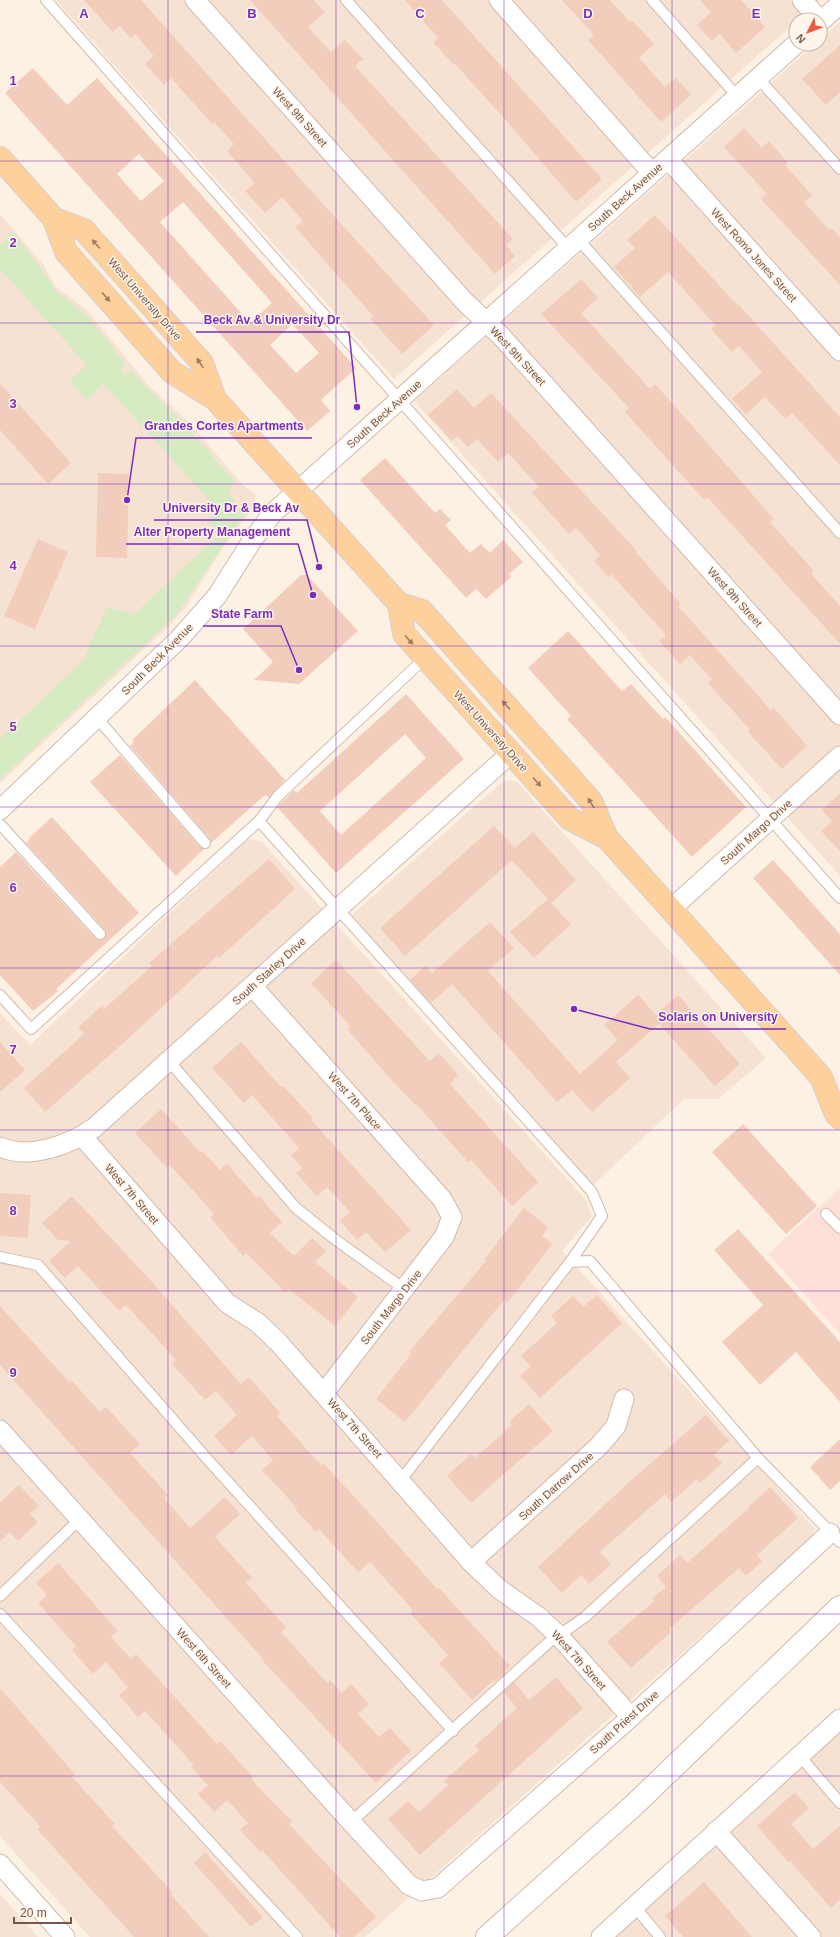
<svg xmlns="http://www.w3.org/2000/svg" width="840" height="1937" font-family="Helvetica,sans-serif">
  <rect width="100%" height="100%" fill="#fdf1e4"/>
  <path fill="#f5e2d2" d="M 56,0 L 820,0 L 394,379 Z
    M 840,22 L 840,876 L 414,401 L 815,44 L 820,44 L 820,40 Z
    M 0,214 L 43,264 L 56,287 L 86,309 L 149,386 L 190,423 L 242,484 L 256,495 L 254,506 L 222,549 L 186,607 L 167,628 L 0,783 Z
    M 512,780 L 517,782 L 766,1058 L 718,1099 L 684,1099 L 589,1189 L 347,919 L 502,782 Z
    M 248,839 L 262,842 L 586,1200 L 592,1216 L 562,1251 L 815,1529 L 812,1537 L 365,1937 L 90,1937 L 0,1836 L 0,1013 L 30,1045 Z
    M 840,1728 L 840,1937 L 613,1937 Z
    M 0,1894 L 38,1937 L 0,1937 Z"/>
  <path fill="#fee0d8" d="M 840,1188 L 840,1334 L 768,1254 Z"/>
  <path fill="#d6ebc2" d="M 13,232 L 45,274 L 55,290 L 88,317 L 125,363 L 121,370 L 124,374 L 131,371 L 187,427 L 235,482 L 228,491 L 244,515 L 175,616 L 0,779 L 0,739 L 83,661 L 107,607 L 134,614 L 220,534 L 207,521 L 219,511 L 103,383 L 87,400 L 70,381 L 87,365 L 0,269 L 0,245 Z"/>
  <path fill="#f3cdbb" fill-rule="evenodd" d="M 84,0 L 141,0 L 322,203 L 434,325 L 402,354 L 370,318 L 373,316 L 295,227 L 303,221 L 282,197 L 265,213 L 245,191 L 255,183 L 227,151 L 234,144 L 214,122 L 212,124 L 171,78 L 164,85 L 145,64 L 154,56 L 135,34 L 131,38 L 120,26 L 113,32 Z
    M 250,0 L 314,0 L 325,12 L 308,27 L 331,52 L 345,40 L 363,59 L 355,66 L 513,239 L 506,245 L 515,256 L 495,274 Z
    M 405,0 L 442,0 L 602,179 L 576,202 L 503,117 L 455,64 L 454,65 L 433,42 L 438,38 Z
    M 562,0 L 610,0 L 630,22 L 632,20 L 654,44 L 639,58 L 665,87 L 676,78 L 691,95 L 661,122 L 588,40 L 594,35 Z
    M 700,0 L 741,0 L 765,27 L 736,53 L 720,34 L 712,41 L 697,25 L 711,12 Z
    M 840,45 L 840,92 L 826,105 L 802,79 Z
    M 33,68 L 67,105 L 97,78 L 356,368 L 321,400 L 330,411 L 307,431 L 5,93 ZM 139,154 L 164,181 L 141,201 L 117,174 ZM 183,202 L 272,303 L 250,323 L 160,222 ZM 292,324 L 319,353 L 296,373 L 270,345 Z
    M 744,128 L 762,148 L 769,141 L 788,163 L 785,165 L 812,195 L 804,202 L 829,230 L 832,228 L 840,237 L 840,285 L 761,199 L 767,194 L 724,147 Z
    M 655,215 L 737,305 L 738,304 L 840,417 L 840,465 L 792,413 L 785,419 L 765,397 L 746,414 L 732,399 L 762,372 L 739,346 L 732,352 L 711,329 L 715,325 L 668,272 L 640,297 L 614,267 L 635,248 L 627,240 Z
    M 581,279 L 598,298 L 581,313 L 650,389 L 655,384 L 688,421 L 774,519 L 770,522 L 814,571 L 811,574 L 840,606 L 840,644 L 707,497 L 704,500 L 625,412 L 629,408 L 541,314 Z
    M 0,383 L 71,463 L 48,484 L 0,430 Z
    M 457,389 L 474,408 L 491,393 L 637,551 L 636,552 L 681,604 L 678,606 L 771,710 L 774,708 L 807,746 L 782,769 L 748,732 L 750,730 L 708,683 L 712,680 L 690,655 L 680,664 L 659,641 L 666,635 L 611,574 L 608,577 L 594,561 L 600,555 L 576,528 L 569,534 L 532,493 L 539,487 L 508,453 L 498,462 L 477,439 L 468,447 L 458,436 L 452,441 L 428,415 Z
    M 385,458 L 435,513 L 440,509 L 451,520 L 445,525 L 470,553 L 481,544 L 490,553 L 503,540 L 523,562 L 509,574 L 511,577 L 486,599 L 476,589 L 466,598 L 360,480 Z
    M 98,473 L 129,474 L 127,558 L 96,557 Z
    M 38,539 L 68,552 L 35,629 L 4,616 Z
    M 301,575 L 307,575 L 358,631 L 299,684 L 254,680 L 273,662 L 243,629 Z
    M 568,631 L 622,691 L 631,684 L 663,719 L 665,717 L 746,807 L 692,857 L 567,719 L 571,716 L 528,668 Z
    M 195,680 L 285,780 L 269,798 L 266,795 L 259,800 L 211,843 L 210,839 L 130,746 L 134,742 L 132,740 Z
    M 406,694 L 464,759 L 336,873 L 277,807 L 294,790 L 297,793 ZM 405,734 L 426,758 L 341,835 L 320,811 Z
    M 120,755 L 200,847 L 204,849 L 176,876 L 90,782 Z
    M 840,793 L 840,851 L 821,831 L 832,821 L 822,810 Z
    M 52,817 L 139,913 L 56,989 L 58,991 L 33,1011 L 0,975 L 0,867 L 16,852 L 95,938 L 102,940 L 106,936 L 105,930 L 26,843 L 30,839 L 29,838 Z
    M 494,826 L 515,848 L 533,832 L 576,880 L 551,903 L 571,924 L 534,958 L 510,932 L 548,899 L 512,860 L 405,956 L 380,928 Z
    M 269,859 L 295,889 L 219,958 L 217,956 L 130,1037 L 45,1112 L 24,1088 L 84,1034 L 78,1027 L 102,1006 L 104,1009 L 152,966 L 149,963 Z
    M 773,860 L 840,934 L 840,975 L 753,878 Z
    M 490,922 L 514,948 L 488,971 L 580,1074 L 618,1040 L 604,1025 L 638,995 L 656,1015 L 678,995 L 740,1064 L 715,1086 L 659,1024 L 616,1062 L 630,1078 L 592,1112 L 572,1090 L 557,1102 L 452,984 L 431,1003 L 410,980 L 425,966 L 432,973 Z
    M 336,960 L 430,1061 L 439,1053 L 458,1075 L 450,1084 L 538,1182 L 512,1206 L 471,1160 L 468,1162 L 416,1104 L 415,1105 L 388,1076 L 347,1029 L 350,1026 L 311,983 Z
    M 0,1042 L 25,1070 L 0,1092 Z
    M 241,1042 L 281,1087 L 283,1086 L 313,1118 L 311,1120 L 411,1230 L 385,1252 L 366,1232 L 357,1240 L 340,1221 L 350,1212 L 327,1187 L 317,1196 L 296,1173 L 302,1168 L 291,1155 L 299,1148 L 252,1095 L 244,1103 L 212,1068 Z
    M 161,1109 L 200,1152 L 202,1151 L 220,1170 L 227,1164 L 257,1198 L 259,1196 L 282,1222 L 270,1233 L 294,1256 L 312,1238 L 326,1251 L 315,1262 L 358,1297 L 335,1326 L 289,1289 L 285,1292 L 246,1253 L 243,1256 L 210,1217 L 214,1214 L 170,1165 L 167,1168 L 135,1133 Z
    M 743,1124 L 817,1206 L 786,1234 L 712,1152 Z
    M 0,1193 L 31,1195 L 28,1238 L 0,1236 Z
    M 72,1196 L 152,1282 L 241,1384 L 249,1377 L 280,1413 L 277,1416 L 321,1465 L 323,1463 L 361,1504 L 437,1589 L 439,1588 L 510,1666 L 504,1671 L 506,1673 L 495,1682 L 494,1680 L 472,1700 L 439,1663 L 448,1655 L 410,1613 L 413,1610 L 370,1562 L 358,1572 L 319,1529 L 316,1532 L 295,1509 L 297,1508 L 262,1470 L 273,1460 L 252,1436 L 231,1455 L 214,1436 L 237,1415 L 216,1391 L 205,1400 L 172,1364 L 176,1360 L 126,1305 L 119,1311 L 78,1266 L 65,1278 L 49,1261 L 70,1241 L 58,1240 L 42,1223 Z
    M 524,1208 L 548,1227 L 542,1236 L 552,1244 L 507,1303 L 504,1300 L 405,1422 L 376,1399 L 411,1354 L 409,1352 L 486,1261 L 484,1260 Z
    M 738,1229 L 840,1342 L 840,1402 L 796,1352 L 760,1385 L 722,1342 L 763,1305 L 714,1250 Z
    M 597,1295 L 622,1323 L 540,1398 L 520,1376 L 531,1366 L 521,1356 L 557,1323 L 551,1316 L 573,1296 L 583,1307 Z
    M 0,1306 L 70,1383 L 72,1381 L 100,1412 L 106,1407 L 140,1444 L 130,1453 L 168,1495 L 164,1498 L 190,1528 L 225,1497 L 240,1514 L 215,1537 L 252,1578 L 246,1583 L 286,1627 L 281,1632 L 327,1683 L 330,1680 L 342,1693 L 351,1684 L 369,1704 L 358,1714 L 379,1737 L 390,1728 L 411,1751 L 376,1783 L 263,1661 L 264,1660 L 0,1365 Z
    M 529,1404 L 553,1431 L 471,1503 L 447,1476 L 471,1454 L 475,1458 L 512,1425 L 509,1422 Z
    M 706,1415 L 729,1441 L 714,1455 L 722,1463 L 700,1483 L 697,1479 L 671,1502 L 665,1494 L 600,1552 L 611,1564 L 589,1584 L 581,1575 L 562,1593 L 538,1567 L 627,1484 Z
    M 840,1439 L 840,1481 L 830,1490 L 810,1467 Z
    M 19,1485 L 39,1506 L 30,1514 L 38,1522 L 18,1541 L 10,1532 L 0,1541 L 0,1502 Z
    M 770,1487 L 798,1518 L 757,1555 L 762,1561 L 746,1576 L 739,1568 L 669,1629 L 671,1632 L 631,1668 L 607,1642 L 654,1601 L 652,1599 L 666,1587 L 657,1576 L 680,1555 L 687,1563 L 750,1507 L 749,1506 Z
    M 58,1563 L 118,1631 L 111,1637 L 131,1659 L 136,1654 L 217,1744 L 220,1741 L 253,1777 L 251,1779 L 292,1822 L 289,1824 L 376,1917 L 354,1937 L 340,1937 L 262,1850 L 260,1852 L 240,1830 L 248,1823 L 227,1800 L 214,1812 L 198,1794 L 208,1785 L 191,1767 L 194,1765 L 145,1711 L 138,1717 L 119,1695 L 128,1688 L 106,1662 L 93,1674 L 72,1650 L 76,1646 L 38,1603 L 47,1595 L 36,1583 Z
    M 556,1677 L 583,1708 L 420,1855 L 388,1819 L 408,1801 L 419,1812 L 448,1785 L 444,1781 L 479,1750 L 475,1746 L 517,1708 L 504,1692 L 514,1682 L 529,1700 Z
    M 0,1688 L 75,1774 L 72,1777 L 115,1824 L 112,1826 L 174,1894 L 171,1895 L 209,1937 L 134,1937 L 37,1829 L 40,1826 L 0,1782 Z
    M 795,1792 L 809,1808 L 791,1824 L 813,1849 L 840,1826 L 840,1900 L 831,1908 L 790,1861 L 788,1862 L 757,1826 Z
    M 205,1852 L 263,1917 L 251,1927 L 194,1863 Z
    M 704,1882 L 752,1937 L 683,1937 L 665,1916 Z"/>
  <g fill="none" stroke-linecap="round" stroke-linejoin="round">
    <g stroke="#d1baad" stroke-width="12">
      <path id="service" d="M 46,0 L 840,898
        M 346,0 L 568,248
        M 652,0 L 737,96
        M 758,78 L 840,169
        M 578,239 L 840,533
        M 97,718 L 205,843
        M 259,821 L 592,1192 L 602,1216 L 570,1262 L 401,1480
        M 0,824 L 100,934
        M 0,995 L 31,1029 L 259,821 L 278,796 L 425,658
        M 169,1061 L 296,1208 L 336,1240 L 404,1289
        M 826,1214 L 840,1228
        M 0,1257 L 38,1265 L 209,1461 L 453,1731
        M 570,1262 L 590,1261 L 758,1458 L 840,1542
        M 0,1596 L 80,1519
        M 0,1614 L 297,1937
        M 799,1755 L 840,1803
        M 351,1822 L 548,1643 L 585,1617 L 758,1458
        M 635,1907 L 660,1937"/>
    </g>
    <g stroke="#d1baad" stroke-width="21">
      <path id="minor" d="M 195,0 L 465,302 L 501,336 L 840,715
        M 499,0 L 652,173
        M 802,0 L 821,21
        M 820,22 L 840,4
        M 668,159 L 840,351
        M 0,810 L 179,639 L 217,596 L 253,539 L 273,513 L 796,44
        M 671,909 L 840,756
        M 253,987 L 442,1199 L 452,1217 L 444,1237 L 324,1393
        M 82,1136 L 227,1303 L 258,1323 L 278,1342 L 471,1562 L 499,1589 L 539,1617 L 558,1635 L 631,1717
        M 0,1147 C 29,1160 70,1145 95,1127 L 511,753
        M 0,1430 L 351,1822 L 409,1885 L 422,1891 L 438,1888 L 631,1717 L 830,1533
        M 471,1562 L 599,1446 L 616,1426 L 624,1399
        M 716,1831 L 811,1937
        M 0,1864 L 65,1937
        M 601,1937 L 840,1719"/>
    </g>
    <g stroke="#d4b9aa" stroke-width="24">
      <path id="secondary" d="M 487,1937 L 634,1805 L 840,1607"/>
    </g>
    <g stroke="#d9cfcc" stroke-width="24">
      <path id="primary" d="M 0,158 L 54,219 L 66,252 L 172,372 L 215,399 L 399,604 L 422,611 L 591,801 L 607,838 L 821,1077 L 836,1114 L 840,1118
        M 54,219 L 84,230 L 202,363 L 215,399
        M 399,604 L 404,634 L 570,819 L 607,838"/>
    </g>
    <use href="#service" stroke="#fff" stroke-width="10"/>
    <use href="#minor" stroke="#fff" stroke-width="19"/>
    <use href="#secondary" stroke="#fff" stroke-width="22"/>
    <use href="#primary" stroke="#fed09b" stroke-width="22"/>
  </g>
  <defs><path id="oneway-solid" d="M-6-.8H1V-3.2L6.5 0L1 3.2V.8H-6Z"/></defs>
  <g fill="#a07a62">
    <use href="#oneway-solid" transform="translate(96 244) rotate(-131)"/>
    <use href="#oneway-solid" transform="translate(106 297) rotate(49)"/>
    <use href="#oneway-solid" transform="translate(200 363) rotate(-123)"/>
    <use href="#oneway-solid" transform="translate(409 640) rotate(48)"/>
    <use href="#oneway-solid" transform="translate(506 705) rotate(-132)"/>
    <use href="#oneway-solid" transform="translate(537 782) rotate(48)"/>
    <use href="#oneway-solid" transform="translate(591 803) rotate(-121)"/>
  </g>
  <path fill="none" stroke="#7b2cbf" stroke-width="1" stroke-opacity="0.55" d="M 168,0 L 168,1937M 336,0 L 336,1937M 504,0 L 504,1937M 672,0 L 672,1937M 0,161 L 840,161M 0,323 L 840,323M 0,484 L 840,484M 0,646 L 840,646M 0,807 L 840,807M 0,968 L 840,968M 0,1130 L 840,1130M 0,1291 L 840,1291M 0,1453 L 840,1453M 0,1614 L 840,1614M 0,1776 L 840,1776"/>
  <g text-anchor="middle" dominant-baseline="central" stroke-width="3" stroke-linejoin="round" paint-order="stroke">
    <g font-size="11" fill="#775549" stroke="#fff6eb">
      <text transform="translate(300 117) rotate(48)">West 9th Street</text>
      <text transform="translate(625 197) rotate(-42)">South Beck Avenue</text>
      <text transform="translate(754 255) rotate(48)">West Romo Jones Street</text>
      <text transform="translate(145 299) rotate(49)">West University Drive</text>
      <text transform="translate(518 356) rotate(47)">West 9th Street</text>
      <text transform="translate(384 414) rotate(-42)">South Beck Avenue</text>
      <text transform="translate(735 597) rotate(48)">West 9th Street</text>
      <text transform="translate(157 659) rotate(-45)">South Beck Avenue</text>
      <text transform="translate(491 731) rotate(48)">West University Drive</text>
      <text transform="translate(756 832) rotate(-42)">South Margo Drive</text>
      <text transform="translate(269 971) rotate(-42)">South Starley Drive</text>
      <text transform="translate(355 1101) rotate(48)">West 7th Place</text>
      <text transform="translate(132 1194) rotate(49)">West 7th Street</text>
      <text transform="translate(391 1307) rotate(-52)">South Margo Drive</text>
      <text transform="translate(355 1428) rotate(48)">West 7th Street</text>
      <text transform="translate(556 1486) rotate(-42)">South Darrow Drive</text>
      <text transform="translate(204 1658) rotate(48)">West 6th Street</text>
      <text transform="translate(579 1660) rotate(48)">West 7th Street</text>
      <text transform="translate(624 1722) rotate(-42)">South Priest Drive</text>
    </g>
  </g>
  <g font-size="13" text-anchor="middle" font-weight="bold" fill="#7b2cbf" stroke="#fff6eb" stroke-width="3" stroke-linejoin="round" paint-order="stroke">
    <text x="84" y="18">A</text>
    <text x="252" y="18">B</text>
    <text x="420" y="18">C</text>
    <text x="588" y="18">D</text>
    <text x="756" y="18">E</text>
    <text x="13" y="85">1</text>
    <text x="13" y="247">2</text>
    <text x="13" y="408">3</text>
    <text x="13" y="570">4</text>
    <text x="13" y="731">5</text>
    <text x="13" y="892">6</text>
    <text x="13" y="1054">7</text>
    <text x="13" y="1215">8</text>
    <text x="13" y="1377">9</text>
  </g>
  <path fill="none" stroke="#7b2cbf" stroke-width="1.5" d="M357 407L349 332H196M127 500L136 438H312M319 567L307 520H154M313 595L298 544H126M299 670L281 626H203M574 1009L650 1029H786"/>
  <g fill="#7b2cbf" stroke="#fff6eb" stroke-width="1.5">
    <circle cx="357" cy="407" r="4"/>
    <circle cx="127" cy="500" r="4"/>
    <circle cx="319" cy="567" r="4"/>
    <circle cx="313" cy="595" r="4"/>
    <circle cx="299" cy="670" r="4"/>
    <circle cx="574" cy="1009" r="4"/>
  </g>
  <g font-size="12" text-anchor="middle" font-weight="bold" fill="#7b2cbf" stroke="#fff6eb" stroke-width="3" stroke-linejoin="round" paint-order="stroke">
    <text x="272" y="324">Beck Av &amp; University Dr</text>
    <text x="224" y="430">Grandes Cortes Apartments</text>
    <text x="231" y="512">University Dr &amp; Beck Av</text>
    <text x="212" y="536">Alter Property Management</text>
    <text x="242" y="618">State Farm</text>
    <text x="718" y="1021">Solaris on University</text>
  </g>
  <g transform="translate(808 32) rotate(228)"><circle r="19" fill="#fff6eb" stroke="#c9b6aa"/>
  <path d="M0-3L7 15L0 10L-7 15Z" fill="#eb5c45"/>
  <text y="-6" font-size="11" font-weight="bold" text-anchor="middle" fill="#775549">N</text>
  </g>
  <path d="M14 1917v6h57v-6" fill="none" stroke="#775549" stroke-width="2"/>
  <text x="20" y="1917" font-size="12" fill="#775549" stroke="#fff6eb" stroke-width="3" paint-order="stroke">20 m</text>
</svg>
